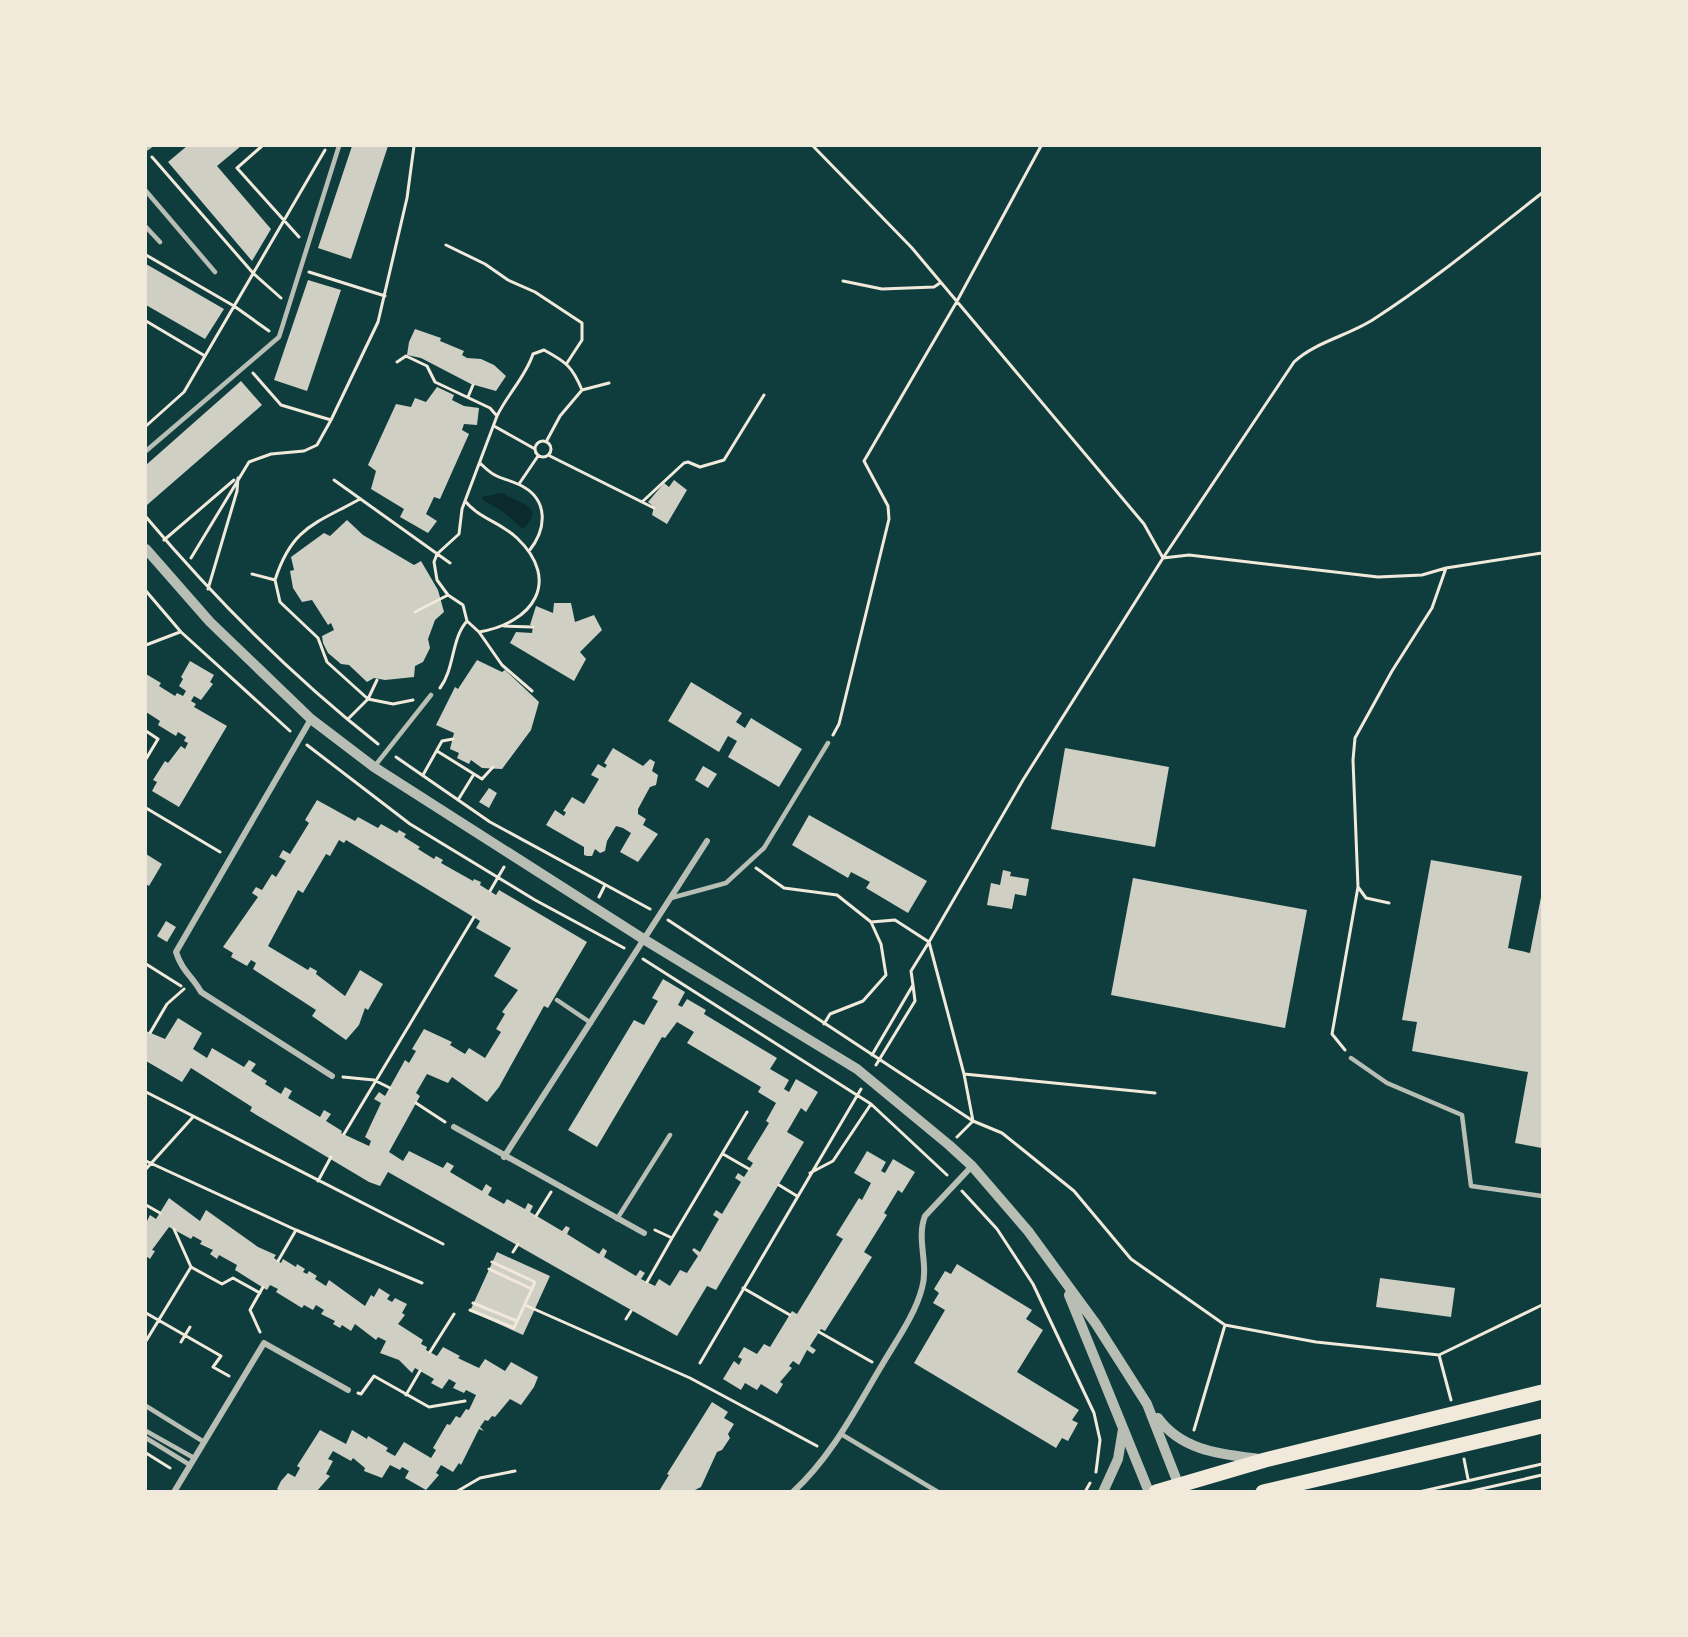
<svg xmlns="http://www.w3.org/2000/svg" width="1688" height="1637" font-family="'DM Sans',sans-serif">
  <rect width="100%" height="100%" fill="#0f3d3e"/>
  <path fill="#0a2a2b" d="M 502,493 C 516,502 548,506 523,529 L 502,511 L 483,500 L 482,497 Z"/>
  <path fill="#cfcfc3" d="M 187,146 L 241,146 L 217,166 L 271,229 L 252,261 L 168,162 Z
    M 352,146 L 388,146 L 351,259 L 318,248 Z
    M 146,264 L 224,309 L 205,339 L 146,305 Z
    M 308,280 L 341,290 L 307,391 L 274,380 Z
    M 415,329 L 441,338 L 440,341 L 464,351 L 462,355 L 467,358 L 481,359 L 494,365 L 506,376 L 496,391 L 471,384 L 421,358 L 407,355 L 409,342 Z
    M 241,381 L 262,405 L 147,505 L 146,465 Z
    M 437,387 L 454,395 L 452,400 L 464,406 L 479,408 L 477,425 L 464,424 L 462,430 L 469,434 L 440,499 L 434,497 L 426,514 L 437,521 L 428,533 L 400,517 L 404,509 L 371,489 L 376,471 L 368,465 L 396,404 L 411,407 L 415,398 L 426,402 Z
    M 674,480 L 687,490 L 667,524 L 652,515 L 654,507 L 648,502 L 664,483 L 669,487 Z
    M 347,520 L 363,535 L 414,565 L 421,561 L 438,590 L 444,612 L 435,620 L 428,639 L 430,648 L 423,662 L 415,666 L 414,677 L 385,680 L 374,678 L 367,682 L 349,665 L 341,664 L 328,653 L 323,643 L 322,636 L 334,630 L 331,623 L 328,625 L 312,600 L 302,602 L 293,588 L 290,571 L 294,570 L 291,557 L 324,533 L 330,536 Z
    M 554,603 L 571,603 L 575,622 L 594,615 L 602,630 L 580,652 L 586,659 L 574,681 L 510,643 L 516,632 L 532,633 L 533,626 L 530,625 L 536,606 L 553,613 Z
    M 477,660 L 502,672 L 505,670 L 539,702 L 531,730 L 502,769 L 482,768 L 471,760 L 469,764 L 457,758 L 459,753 L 450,749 L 454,733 L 436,725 L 455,687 L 458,689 Z
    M 190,661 L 214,675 L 210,682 L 213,684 L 201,700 L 194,696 L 191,701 L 196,704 L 194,707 L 227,726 L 179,807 L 152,791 L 157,782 L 153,780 L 165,761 L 168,763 L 181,746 L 185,749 L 188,743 L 184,741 L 186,737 L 178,732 L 176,736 L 158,725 L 160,721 L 146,712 L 146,674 L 161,683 L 159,686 L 175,696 L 177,693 L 183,696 L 186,691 L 179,686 L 183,679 L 181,677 Z
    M 691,682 L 742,713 L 736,722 L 745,728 L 751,718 L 802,749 L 779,787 L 728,757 L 737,741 L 728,736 L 719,752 L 668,721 Z
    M 613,748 L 643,766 L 650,759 L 655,762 L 652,771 L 658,775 L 656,785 L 650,787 L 638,809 L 638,814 L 646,819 L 643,825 L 658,834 L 638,862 L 620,852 L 631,833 L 623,828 L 616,826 L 607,841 L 605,851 L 600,853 L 595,849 L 592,856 L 587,856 L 584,855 L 584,847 L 546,825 L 555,810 L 564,816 L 566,812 L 563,811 L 572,797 L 584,804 L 599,779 L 591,775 L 598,764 L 605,768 L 607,765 L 604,763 Z
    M 1065,748 L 1169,767 L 1155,847 L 1051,829 Z
    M 703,766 L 717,774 L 708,788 L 695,780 Z
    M 489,788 L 497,793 L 489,808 L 479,802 Z
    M 317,800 L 355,821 L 358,817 L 378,828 L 381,824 L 397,833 L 399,830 L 406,834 L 404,837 L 420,847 L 418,849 L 434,859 L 436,856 L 443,860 L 441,863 L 473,881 L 474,879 L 481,882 L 480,885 L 496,895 L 499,890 L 587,942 L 548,1008 L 544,1006 L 499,1087 L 487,1102 L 452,1077 L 448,1083 L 427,1074 L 416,1093 L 420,1096 L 389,1152 L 403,1161 L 409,1151 L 443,1168 L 447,1162 L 454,1166 L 450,1172 L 482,1191 L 486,1184 L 492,1188 L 488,1195 L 504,1204 L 507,1199 L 525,1209 L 528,1203 L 533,1206 L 530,1212 L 562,1231 L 566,1226 L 570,1228 L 567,1234 L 599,1254 L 603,1248 L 607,1251 L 604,1257 L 636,1276 L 640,1270 L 645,1273 L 641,1279 L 655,1286 L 659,1279 L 670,1286 L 680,1270 L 687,1273 L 698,1256 L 692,1250 L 694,1248 L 700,1252 L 719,1219 L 713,1215 L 716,1210 L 722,1214 L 741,1182 L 735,1178 L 738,1173 L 744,1177 L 753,1163 L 747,1159 L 769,1123 L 766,1121 L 776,1103 L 758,1092 L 761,1087 L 687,1043 L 694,1032 L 677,1022 L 665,1038 L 662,1037 L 597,1147 L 568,1130 L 634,1020 L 644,1025 L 658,1001 L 652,998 L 663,979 L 685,992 L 678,1005 L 682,1007 L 687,999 L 706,1010 L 704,1014 L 777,1058 L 770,1069 L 789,1080 L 784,1089 L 789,1092 L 796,1079 L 818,1092 L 806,1112 L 801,1108 L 787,1132 L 804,1142 L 716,1290 L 707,1286 L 677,1336 L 388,1172 L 380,1186 L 369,1182 L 250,1111 L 252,1107 L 191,1068 L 182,1082 L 146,1061 L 146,1031 L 165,1039 L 178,1018 L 202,1033 L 193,1049 L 207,1058 L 212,1048 L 244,1067 L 249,1060 L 256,1064 L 251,1071 L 267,1081 L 265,1084 L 281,1094 L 285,1087 L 292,1091 L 288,1098 L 320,1117 L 324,1110 L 331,1114 L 326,1121 L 342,1131 L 341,1133 L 369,1146 L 371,1141 L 365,1137 L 381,1103 L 374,1099 L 379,1092 L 385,1096 L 405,1060 L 409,1063 L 416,1051 L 412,1049 L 424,1029 L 452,1042 L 450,1045 L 465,1054 L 469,1048 L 485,1058 L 501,1032 L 496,1029 L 505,1014 L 502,1012 L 518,990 L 494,976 L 511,948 L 476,928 L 480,921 L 346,840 L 344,843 L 339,840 L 330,856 L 326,854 L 303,893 L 298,890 L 268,946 L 308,970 L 310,967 L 317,971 L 316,974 L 345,996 L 360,970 L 383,984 L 368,1010 L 365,1008 L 359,1025 L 346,1040 L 312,1016 L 316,1010 L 253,969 L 256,963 L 251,960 L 247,966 L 231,957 L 233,953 L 223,947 L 258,897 L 252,893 L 256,887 L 262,890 L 272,874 L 276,877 L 286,861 L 279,857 L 283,850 L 290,854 L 309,823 L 305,820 Z
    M 809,815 L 927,881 L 908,913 L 866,888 L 870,882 L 851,872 L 848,878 L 792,845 Z
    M 146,854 L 162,864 L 149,886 L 146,884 Z
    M 1431,860 L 1522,876 L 1508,948 L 1530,953 L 1542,892 L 1542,1148 L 1515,1143 L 1528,1072 L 1412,1051 L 1417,1022 L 1402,1020 Z
    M 1003,870 L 1011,872 L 1010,876 L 1029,879 L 1026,896 L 1015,894 L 1012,909 L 987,905 L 991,883 L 1000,885 Z
    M 1133,878 L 1307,910 L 1285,1028 L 1111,995 Z
    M 166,921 L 176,927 L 167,942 L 157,936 Z
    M 867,1151 L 886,1162 L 881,1171 L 885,1173 L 893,1159 L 915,1172 L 902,1193 L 898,1190 L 884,1213 L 887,1215 L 864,1252 L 872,1257 L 825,1331 L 821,1329 L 810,1346 L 816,1350 L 813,1354 L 807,1350 L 799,1365 L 793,1361 L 789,1366 L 792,1368 L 780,1382 L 783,1384 L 777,1394 L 761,1384 L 757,1390 L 745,1383 L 741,1390 L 723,1379 L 734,1361 L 739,1365 L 742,1359 L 738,1357 L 744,1347 L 757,1354 L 764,1344 L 770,1347 L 792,1311 L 797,1314 L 843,1239 L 836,1235 L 859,1198 L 862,1200 L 871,1183 L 854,1173 Z
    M 169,1198 L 200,1221 L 206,1210 L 258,1247 L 276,1255 L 274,1258 L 281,1263 L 283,1259 L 296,1267 L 297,1264 L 305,1269 L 303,1272 L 307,1274 L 309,1271 L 317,1276 L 315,1279 L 326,1286 L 329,1280 L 365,1306 L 371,1295 L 374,1297 L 379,1288 L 390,1295 L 387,1299 L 392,1302 L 395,1298 L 407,1304 L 402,1313 L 405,1315 L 398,1324 L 423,1340 L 421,1344 L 427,1347 L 426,1350 L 437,1356 L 443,1347 L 460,1356 L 458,1358 L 462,1360 L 479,1368 L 485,1359 L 505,1371 L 511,1362 L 538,1377 L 534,1387 L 521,1405 L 510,1399 L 495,1417 L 492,1416 L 488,1421 L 485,1420 L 480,1427 L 484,1431 L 479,1429 L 461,1465 L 459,1463 L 453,1472 L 441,1465 L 436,1473 L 439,1475 L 426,1490 L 405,1478 L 409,1471 L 402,1467 L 400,1470 L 390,1465 L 382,1478 L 364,1471 L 365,1468 L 353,1458 L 351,1461 L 333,1451 L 328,1459 L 333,1461 L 326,1474 L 330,1476 L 317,1491 L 280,1491 L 277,1489 L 281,1481 L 288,1473 L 295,1477 L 300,1468 L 297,1466 L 320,1430 L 346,1444 L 352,1430 L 367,1439 L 368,1436 L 388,1448 L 386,1451 L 395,1456 L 404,1442 L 431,1458 L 436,1450 L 433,1448 L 447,1424 L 450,1425 L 456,1416 L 460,1418 L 466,1409 L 469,1410 L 476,1395 L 466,1390 L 464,1393 L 453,1388 L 456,1383 L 449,1379 L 442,1389 L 431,1383 L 434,1379 L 415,1368 L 412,1373 L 399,1360 L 380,1353 L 386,1341 L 378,1337 L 376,1340 L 355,1324 L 351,1331 L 342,1325 L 340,1328 L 333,1324 L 335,1321 L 321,1314 L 324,1310 L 316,1305 L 313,1310 L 304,1305 L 302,1308 L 276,1292 L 278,1289 L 270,1285 L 267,1290 L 235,1270 L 237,1265 L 219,1255 L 217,1259 L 210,1254 L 213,1250 L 200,1244 L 202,1241 L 193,1236 L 191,1239 L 169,1227 L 152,1250 L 155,1251 L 150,1259 L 146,1256 L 146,1223 L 150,1215 L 156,1219 Z
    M 497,1252 L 550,1276 L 523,1335 L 470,1311 Z
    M 957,1264 L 1032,1310 L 1026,1319 L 1043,1330 L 1017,1372 L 1079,1410 L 1072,1420 L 1078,1423 L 1068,1441 L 1062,1438 L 1056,1448 L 914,1363 L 945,1310 L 933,1303 L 939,1293 L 934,1289 L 945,1271 L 951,1274 Z
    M 1380,1278 L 1455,1288 L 1451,1317 L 1376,1307 Z
    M 712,1402 L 728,1412 L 724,1418 L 734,1424 L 728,1434 L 730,1438 L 722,1450 L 717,1452 L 701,1487 L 693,1491 L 659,1491 L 669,1475 L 667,1474 Z"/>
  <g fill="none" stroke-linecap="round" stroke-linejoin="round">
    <path stroke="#f1e9da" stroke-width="3" d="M 262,146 L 237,168 L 299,237
      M 813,146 L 912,248 L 1144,524 L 1163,558 L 1189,555 L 1378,577 L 1422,575 L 1446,568 L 1542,553
      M 152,157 L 253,273 L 281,298
      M 446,245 L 485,264 L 508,280 L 535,292 L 582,323 L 582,340 L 567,363
      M 146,255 L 234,306 L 269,331
      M 309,272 L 385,296
      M 843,281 L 882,289 L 934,287 L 940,283
      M 146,321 L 205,356
      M 397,362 L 406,356 L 427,366 L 435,382 L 490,408 L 497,416 L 462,509 L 459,534 L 437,554 L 434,562 L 437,580 L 448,595 L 463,605 L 467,621 L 479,632 L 502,665 L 532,691
      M 253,373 L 281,405 L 331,420
      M 468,397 L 473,385
      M 497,416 C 507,395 526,376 533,354 L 544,350 C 566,362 572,366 582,390
      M 146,426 L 184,392 L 325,150
      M 494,426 L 535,449
      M535 449a8 8 0 1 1 16 0a8 8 0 1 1-16 0Z
      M 546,442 L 560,416 L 582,390 L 609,383
      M 548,455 L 654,508
      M 480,463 C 498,481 501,476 520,485 C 549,499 547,529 529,551
      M 334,480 L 450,563
      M 519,484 L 538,456
      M 465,501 C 480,519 500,522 517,538 C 562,581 533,623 479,632
      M 642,502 L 684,463 L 688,462 L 700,467 L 724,460 L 764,395
      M 146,517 C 216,600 293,677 378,744
      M 164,540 L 234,480
      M 191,558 L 249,462 L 271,454 L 304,451 L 317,445 L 331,420 L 378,322 L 407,198 L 414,146
      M 252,574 L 275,580 L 280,602 L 318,638 L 327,662 L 368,699 L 377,680
      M 275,580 C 292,527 315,524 360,499
      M 208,589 L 237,491 L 238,478
      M 146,591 L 181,632 L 290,731
      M 415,612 L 448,595
      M 504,626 L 533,627
      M 146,645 L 180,632
      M 440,688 C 455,668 451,639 467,621
      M 348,719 L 368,699 L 393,704 L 413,700
      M 146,731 L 158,739 L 146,759
      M 833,735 L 839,724 L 889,519 L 888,506 L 864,461 L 956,303 L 1041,146
      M 307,745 L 410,824 L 535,900 L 624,948
      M 437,751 L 482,779 L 493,767
      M 396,757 L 490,822 L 650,909
      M 423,775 L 442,741 L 453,739
      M 458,800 L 474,774
      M 146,808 L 220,852
      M 756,868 L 784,888 L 837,895 L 871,922 L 895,920 L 929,942 L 911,971 L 913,985 L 872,1055
      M 490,891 L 504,867
      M 599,897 L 605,885
      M 1389,903 L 1366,898 L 1358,887 L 1353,760 L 1355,738 L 1392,671 L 1432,608 L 1446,568
      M 668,920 L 973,1121 L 1002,1133 L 1074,1191 L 1131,1259 L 1225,1325 L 1316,1342 L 1439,1355 L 1542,1305
      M 643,959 L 871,1104 L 947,1175
      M 146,964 L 181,986
      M 824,1024 L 830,1014 L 863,1001 L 886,975 L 881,944 L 871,922
      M 150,1033 L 167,1004 L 184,989
      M 1345,1050 L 1332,1034 L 1358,887
      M 876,1065 L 915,1001 L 913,985
      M 964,1074 L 1155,1093
      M 343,1077 L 374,1080 L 390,1088
      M 146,1092 L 443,1244
      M 416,1103 L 445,1122
      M 344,1134 L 474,917
      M 957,1137 L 973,1121 L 964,1074 L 929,942 L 1023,780 L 1163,558 L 1294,362 C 1315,342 1350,335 1374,319 C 1433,281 1487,236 1542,193
      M 723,1154 L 749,1169
      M 146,1161 L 296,1230 L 422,1283
      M 146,1169 L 193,1117
      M 810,1173 L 833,1161 L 871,1104
      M 318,1181 L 331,1157
      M 779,1185 L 797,1196
      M 962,1191 L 997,1229 L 1033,1284 L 1094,1413 L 1100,1440 L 1096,1472
      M 146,1205 L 160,1213
      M 536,1216 L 551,1192
      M 655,1230 L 672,1238 L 747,1112
      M 513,1252 L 518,1244
      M 278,1261 L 296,1230
      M 191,1267 L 222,1284 L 233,1278 L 260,1293
      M 489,1269 L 532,1289
      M 647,1282 L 672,1238
      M 743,1288 L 790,1315
      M 473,1303 L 517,1321
      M 525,1305 L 690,1378 L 817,1446
      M 470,1310 L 514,1328 L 535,1282 L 492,1262
      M 146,1313 L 221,1356 L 213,1367 L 229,1376
      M 626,1319 L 631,1311
      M 260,1332 L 250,1310 L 263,1287
      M 819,1332 L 872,1362
      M 146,1341 L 191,1267 L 174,1229
      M 181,1342 L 190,1327
      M 430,1352 L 454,1314
      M 1439,1355 L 1451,1400
      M 700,1363 L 861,1089
      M 358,1393 L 361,1394 L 374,1376 L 429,1407 L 465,1401
      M 406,1395 L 420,1371
      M 1194,1430 L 1225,1325
      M 146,1453 L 170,1468
      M 1464,1459 L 1468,1479
      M 456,1492 L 480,1478 L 515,1471
      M 1085,1492 L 1090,1483
      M 1419,1492 L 1542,1464
      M 1468,1492 L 1542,1475"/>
    <path stroke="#b8beb3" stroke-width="4.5" d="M 146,191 L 215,272
      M 146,227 L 160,242
      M 146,451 L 279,337 L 339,146
      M 374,767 L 431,695
      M 671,898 L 726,883 L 764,848 L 828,743
      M 557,1000 L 591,1023
      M 1351,1058 L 1387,1083 L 1462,1115 L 1471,1186 L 1542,1196
      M 617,1219 L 670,1135
      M 146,1406 L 204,1442
      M 146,1431 L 194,1458
      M 841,1434 L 938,1492
      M 146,1438 L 190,1465"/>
    <path stroke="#b8beb3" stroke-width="6" d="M 146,148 L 149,146
      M 311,719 L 176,952 C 182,971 192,976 201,992 L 332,1076
      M 454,1127 L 644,1233
      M 504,1157 L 707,841
      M 174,1492 L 264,1343 L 348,1390
      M 793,1492 C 832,1456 855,1410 882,1365 C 896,1341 915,1315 922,1288 C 929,1264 916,1239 925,1216 L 972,1166"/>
    <path stroke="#b8beb3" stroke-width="10" d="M 146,549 L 210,622 L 311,719 L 374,767 L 645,940 L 857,1069 L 949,1145 L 972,1166 L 1028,1231 L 1096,1324 L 1147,1404 L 1181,1491
      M 1069,1295 L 1149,1492
      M 1158,1418 C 1182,1451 1221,1454 1259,1459
      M 1103,1492 L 1118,1459 L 1123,1429"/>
    <path stroke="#f1e9da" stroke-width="15" d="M 1156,1492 L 1265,1460 L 1542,1392
      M 1263,1492 L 1542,1426"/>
  </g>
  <rect width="1688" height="1637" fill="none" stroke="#f1e9da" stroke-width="294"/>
</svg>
